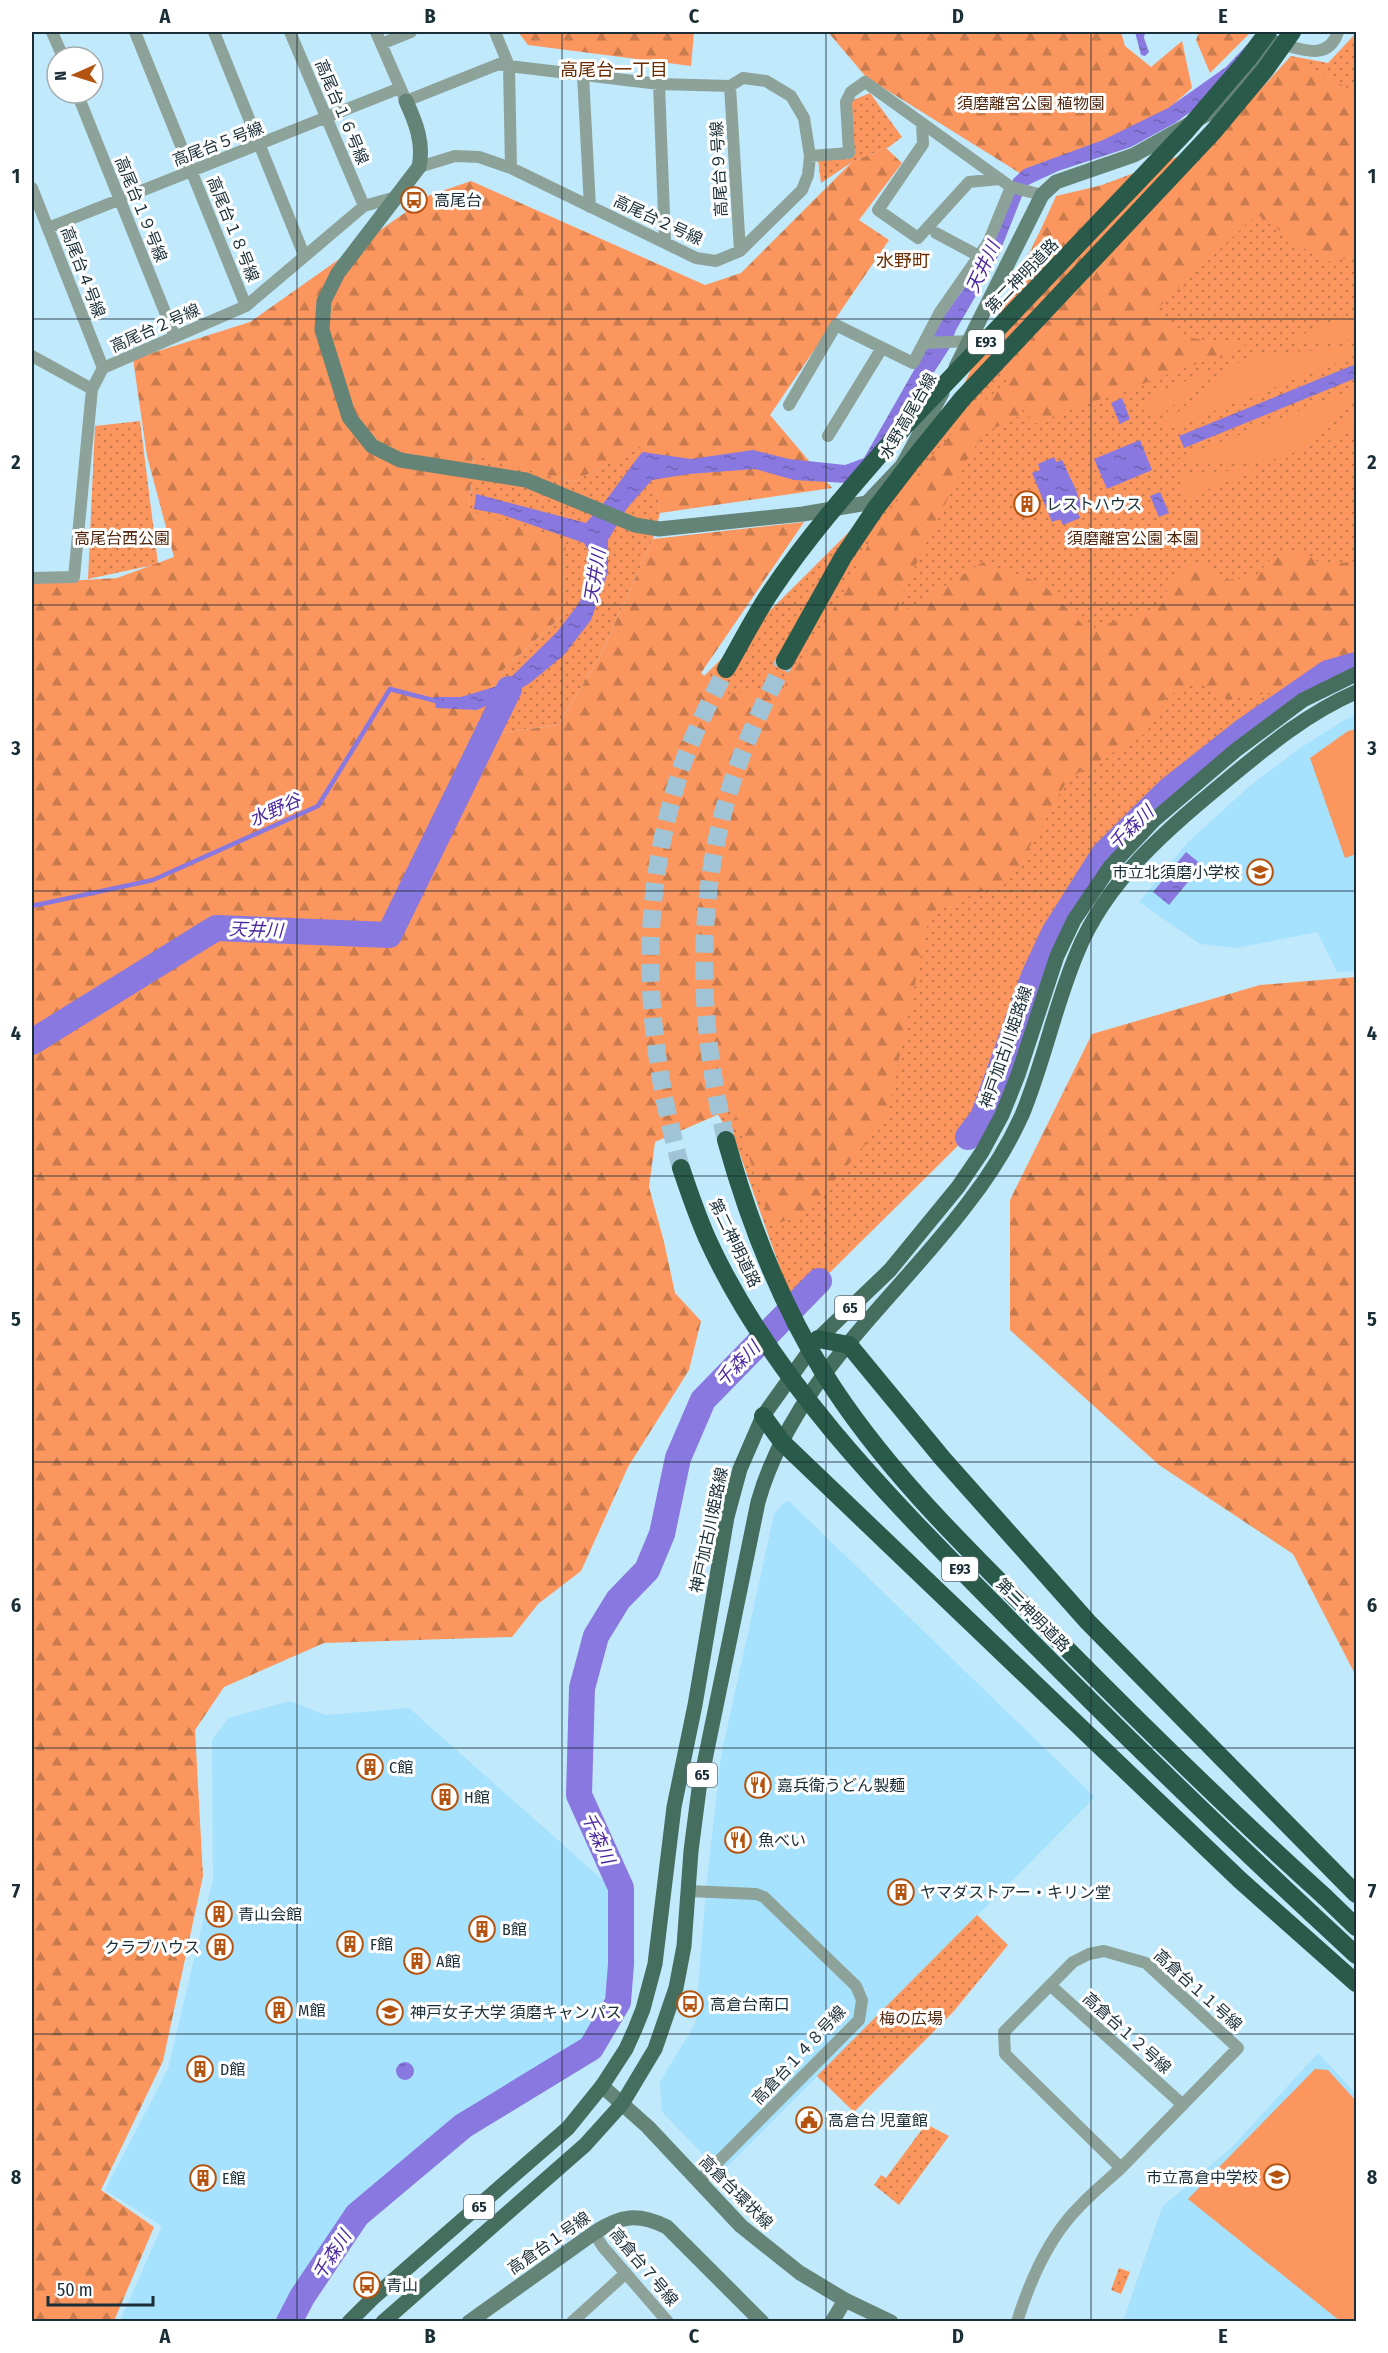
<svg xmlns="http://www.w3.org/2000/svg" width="1388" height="2353" font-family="'Fira Sans Condensed','Noto Sans JP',sans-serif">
  <defs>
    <pattern id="grass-dots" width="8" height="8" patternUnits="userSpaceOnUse" patternTransform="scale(1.5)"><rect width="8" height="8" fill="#fb965e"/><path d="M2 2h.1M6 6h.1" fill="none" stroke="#ca7b4e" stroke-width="1.8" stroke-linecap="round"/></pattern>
    <pattern id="forest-firs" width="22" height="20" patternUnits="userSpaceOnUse" patternTransform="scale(1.5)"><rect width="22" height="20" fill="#fb965e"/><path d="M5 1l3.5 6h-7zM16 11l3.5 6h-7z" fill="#ca7b4e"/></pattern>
    <pattern id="water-ripples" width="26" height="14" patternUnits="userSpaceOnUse" patternTransform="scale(1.5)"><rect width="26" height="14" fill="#8878df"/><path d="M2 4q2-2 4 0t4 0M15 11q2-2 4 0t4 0" fill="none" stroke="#6e63b6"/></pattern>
  </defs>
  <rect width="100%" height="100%" fill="#c1e9fc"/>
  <path fill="#a6e1fd" d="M 1356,715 L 1356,971 L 1337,972 L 1317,932 L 1237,948 L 1200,944 L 1139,902 L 1188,842 L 1252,784 L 1299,749 L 1344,720 Z
    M 786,1501 L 790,1502 L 1095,1797 L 721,2173 L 662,2112 L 660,2082 L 695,2024 L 706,1889 L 721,1756 L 774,1514 Z
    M 290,1701 L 325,1715 L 409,1708 L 613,1889 L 611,1985 L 584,2038 L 458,2118 L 351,2210 L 297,2294 L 283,2321 L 120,2321 L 162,2226 L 105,2190 L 168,2069 L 213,1879 L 212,1740 L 228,1718 Z
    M 1318,2053 L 1356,2094 L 1356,2321 L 1123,2322 L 1162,2207 L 1232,2147 Z"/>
  <path fill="url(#grass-dots)" d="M 1356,33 L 1356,666 L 1329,677 L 1288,699 L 1171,795 L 1105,858 L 1049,946 L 984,1120 L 794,1308 L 736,1143 L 613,950 L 692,688 L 866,515 L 952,408 L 1054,203 L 1214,143 L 1291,56 L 1328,63 Z
    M 870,93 L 902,137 L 889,147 L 852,162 L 821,183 L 818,160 L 850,155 L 851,101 Z
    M 140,421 L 158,564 L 88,579 L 95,426 Z
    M 648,442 L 660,513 L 653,539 L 599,658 L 558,725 L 473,737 L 504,669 L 562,616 L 469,510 L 473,454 L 573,482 Z
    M 977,1915 L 1008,1945 L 954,2011 L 854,2112 L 817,2076 Z
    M 926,2124 L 949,2136 L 899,2205 L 874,2185 L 881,2175 L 886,2178 Z
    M 1119,2268 L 1130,2272 L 1121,2294 L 1111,2290 Z"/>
  <path fill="url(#forest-firs)" d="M 518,32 L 694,32 L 691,66 L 528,45 Z
    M 828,32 L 1121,32 L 1125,46 L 1151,67 L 1182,41 L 1192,88 L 1159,117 L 1023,175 L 866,77 Z
    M 1199,32 L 1251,32 L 1210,73 L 1196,40 Z
    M 1291,56 L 1356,93 L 1356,257 L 1323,262 L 1257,214 L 1157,309 L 1182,337 L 1248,345 L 1033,424 L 1011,388 L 1024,414 L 984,433 L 966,461 L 905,587 L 894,618 L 983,562 L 1043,584 L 1088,630 L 1160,607 L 1176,569 L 1202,563 L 1223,580 L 1254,578 L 1270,560 L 1296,551 L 1326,565 L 1356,561 L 1356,659 L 1350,660 L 1292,689 L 1228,700 L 1194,680 L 1166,698 L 1146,733 L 1068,779 L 1012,878 L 930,913 L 886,1120 L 805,1215 L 771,1225 L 733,1108 L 655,1142 L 649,1187 L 664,1242 L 675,1293 L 701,1321 L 689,1370 L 628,1467 L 581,1571 L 538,1604 L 512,1637 L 324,1643 L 224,1687 L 195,1730 L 203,1876 L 163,2061 L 101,2190 L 154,2227 L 114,2321 L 32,2322 L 32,583 L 117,578 L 174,557 L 147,456 L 133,359 L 250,322 L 430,195 L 471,181 L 705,285 L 741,273 L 852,162 L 886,148 L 902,163 L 859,220 L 889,240 L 770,415 L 832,488 L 660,513 L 647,443 L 573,482 L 473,455 L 469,510 L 566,541 L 562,616 L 504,669 L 473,737 L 558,725 L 599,658 L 653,539 L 804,522 L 701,673 L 726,694 L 783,688 L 839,600 L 878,526 L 927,462 L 969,414 L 1007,382 L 987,349 L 1056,196 L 1192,164 Z
    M 1356,977 L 1356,1676 L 1293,1554 L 1159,1465 L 1010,1330 L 1010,1200 L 1092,1034 L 1260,985 Z"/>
  <path fill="#fb965e" d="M 1356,312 L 1356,330 L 1353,331 L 1356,339 L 1279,344 Z
    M 1356,348 L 1356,355 L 1164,431 L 1161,426 L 1236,364 L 1256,354 Z
    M 1217,368 L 1155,421 L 1153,419 L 1145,398 Z
    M 1356,388 L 1356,401 L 1298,451 L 1276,459 L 1177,464 L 1177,460 Z
    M 1356,411 L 1356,429 L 1318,445 Z
    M 1258,469 L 1186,498 L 1179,480 L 1178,474 Z
    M 1356,729 L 1356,854 L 1345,858 L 1310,758 L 1348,731 Z
    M 1315,2069 L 1328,2070 L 1356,2101 L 1356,2321 L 1340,2321 L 1188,2199 Z"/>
  <path fill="url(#water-ripples)" d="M 1135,32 L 1145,32 L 1144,38 L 1149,52 L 1145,56 L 1141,55 Z
    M 1259,32 L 1238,78 L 1175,123 L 1131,147 L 1058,171 L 1026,186 L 997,259 L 956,330 L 949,349 L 914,403 L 874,472 L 847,483 L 794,480 L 755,469 L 689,474 L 652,480 L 627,508 L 608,540 L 608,572 L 591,620 L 564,655 L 530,683 L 512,694 L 477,710 L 436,708 L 434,697 L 461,697 L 504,684 L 557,632 L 580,602 L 590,553 L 584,543 L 500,514 L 474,509 L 476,494 L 586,523 L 606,500 L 642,452 L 691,459 L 753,450 L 789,459 L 845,465 L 864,458 L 926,349 C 937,321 958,299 974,274 C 987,254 1010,203 1013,179 L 1024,169 L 1103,140 L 1168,108 L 1226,67 Z
    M 1356,364 L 1356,378 L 1184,448 L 1179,436 Z
    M 1122,398 L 1130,419 L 1120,424 L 1111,403 Z
    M 1140,440 L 1152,470 L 1107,489 L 1094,459 Z
    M 1054,457 L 1056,462 L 1062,460 L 1076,490 L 1082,509 L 1077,511 L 1080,518 L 1063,525 L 1060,519 L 1052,522 L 1032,473 L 1040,470 L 1038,464 Z
    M 1160,492 L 1169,513 L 1159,517 L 1150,496 Z
    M 1186,852 L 1202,865 L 1169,905 L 1153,892 Z
    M396 2071a9 9 0 1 1 18 0a9 9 0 1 1-18 0Z"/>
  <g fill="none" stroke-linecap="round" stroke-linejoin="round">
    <path stroke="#8878df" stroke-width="4.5" d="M 32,906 L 153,880 L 318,806 L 390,689 L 440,702"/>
    <path stroke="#8878df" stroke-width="26" d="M 32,1042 L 216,928 L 389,935 L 509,689
      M 968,1137 L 983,1117 L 1034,976 L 1054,933 L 1104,854 L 1169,790 L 1244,731 L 1328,673 L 1356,665
      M 289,2322 L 302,2297 L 357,2215 L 463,2126 L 591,2048 L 618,2002 L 621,1964 L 621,1888 L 579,1795 L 582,1688 L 596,1636 L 618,1600 L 647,1570 L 662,1534 L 678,1458 L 703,1400 L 819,1281"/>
    <path stroke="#a0c4d5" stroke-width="18" stroke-dasharray="18 9" stroke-linecap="butt" d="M 726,1140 C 696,1016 694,886 738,765 C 751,729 768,695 785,661
      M 681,1168 C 645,1037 637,914 677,782 C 688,743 708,706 726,669"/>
    <path stroke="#8da39a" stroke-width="12" d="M 52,32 L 63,57
      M 135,32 L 246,306
      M 214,32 L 304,255
      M 290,32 L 364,206
      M 376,32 L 406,101 L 499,64 L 509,66 L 511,168
      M 1277,43 C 1301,49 1328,62 1338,32
      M 381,44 L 411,32
      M 583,75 L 590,207
      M 659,84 L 665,241
      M 730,86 L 740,251
      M 77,93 L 175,337
      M 922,123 L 923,144 L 878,210 L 918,238 L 969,182 L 1000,179
      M 810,156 L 849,153 L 846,102 L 851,92 L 865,82 L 1011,187 L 1042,195
      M 419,167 L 455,156 L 479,157 L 511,168 L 696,258 L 716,261 L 740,251 L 802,190 L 808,175 L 810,156 L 804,118 L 791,96 L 766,81 L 743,78 L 730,86 L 659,84 L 509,66 L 495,32
      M 32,188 L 103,368
      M 48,228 L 400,88
      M 936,233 L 979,256
      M 924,343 L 970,341
      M 32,356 L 92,389
      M 789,405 L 836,325 L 913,363 L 940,312 L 988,243 L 1011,187
      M 828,436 L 882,348
      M 32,578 L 74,577 L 92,389 L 103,368 L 246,306 L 364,206 L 396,197
      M 689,1891 L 756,1894 L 764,1897 L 856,1986 L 862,2000 L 859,2020 L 699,2181
      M 1104,1951 L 1146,1963 L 1238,2048 L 1121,2168 L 1005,2054 L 1004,2032 L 1073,1962 L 1089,1954 Z
      M 1050,1985 L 1183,2105
      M 594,2233 L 603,2247 L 668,2322
      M 572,2322 L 626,2273
      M 1017,2322 C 1030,2280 1048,2238 1079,2207 C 1092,2193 1107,2181 1121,2168"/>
    <path stroke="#648477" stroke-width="15" d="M 406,101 C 416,123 424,143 419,167 L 338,273 L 324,301 L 322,330 L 349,417 L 372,446 L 400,460 L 526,480 L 635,525 L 659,529 L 803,514 L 867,503 L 902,466 L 942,393
      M 956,367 L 1042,195 L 1056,182 L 1134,155 L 1220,107 L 1276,43
      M 602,2086 L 648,2127 L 741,2226 L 800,2273 L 845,2300 L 891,2322
      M 469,2322 L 594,2233 C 621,2215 638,2213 667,2227 L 762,2322
      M 832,2322 L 845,2300"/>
    <path stroke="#466e5f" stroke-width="15" d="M 349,2322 L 374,2297 L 568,2128 L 602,2086 L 626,2049 L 635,2029 L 643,2009 L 655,1964 L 674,1807 L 695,1705 L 727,1517 L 740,1469 L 763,1416 L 818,1339 L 890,1270 L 958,1187 L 982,1152 L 1002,1115 L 1018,1075 L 1057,956 L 1074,920 L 1110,867 L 1154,820 L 1236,750 L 1303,700 L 1356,674
      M 383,2322 L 585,2145 L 622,2104 L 655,2049 L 676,1988 L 684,1946 L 691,1851 L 699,1789 L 758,1502 C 792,1381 895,1300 968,1203 C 989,1176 1008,1146 1022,1115 C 1044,1062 1055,1005 1077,953 C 1107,879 1169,828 1228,779 C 1269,745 1308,713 1356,692"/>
    <path stroke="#2a5b4a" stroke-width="18" d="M 818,1339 L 849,1345 L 943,1459 L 1088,1622 L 1356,1894
      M 763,1416 L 782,1442 L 1240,1880 L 1356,1983
      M 1325,1897 L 1356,1927
      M 1312,1914 L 1356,1955"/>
    <path stroke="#2a5b4a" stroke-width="18" d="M 785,661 L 843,557 L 876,508 L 912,461 L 962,399 L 1214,131 L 1265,70 L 1292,32
      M 726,669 C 741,643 755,615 772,590 C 811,532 858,480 904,427 L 1186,131 L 1247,60 L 1268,32
      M 726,1140 C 749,1223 780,1302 825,1375 C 889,1477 979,1560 1063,1645 C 1148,1731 1235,1816 1325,1897
      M 681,1168 C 689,1192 697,1215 707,1238 C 775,1388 904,1512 1017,1627 C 1114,1725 1212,1821 1312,1914"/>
  </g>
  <path fill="none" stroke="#1a2e37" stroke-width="1.5" stroke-opacity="0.55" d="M 297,32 L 297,2322M 562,32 L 562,2322M 826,32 L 826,2322M 1091,32 L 1091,2322M 32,319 L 1356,319M 32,605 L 1356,605M 32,891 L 1356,891M 32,1176 L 1356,1176M 32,1462 L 1356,1462M 32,1748 L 1356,1748M 32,2034 L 1356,2034"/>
  <defs>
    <g id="bus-ring" transform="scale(1.35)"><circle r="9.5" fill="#fff" stroke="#b45410" stroke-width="1.5"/><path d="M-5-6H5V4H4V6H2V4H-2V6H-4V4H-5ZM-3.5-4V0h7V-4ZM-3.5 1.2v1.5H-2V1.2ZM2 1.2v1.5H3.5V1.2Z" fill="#b45410"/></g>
    <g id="building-ring" transform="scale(1.35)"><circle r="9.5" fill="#fff" stroke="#b45410" stroke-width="1.5"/><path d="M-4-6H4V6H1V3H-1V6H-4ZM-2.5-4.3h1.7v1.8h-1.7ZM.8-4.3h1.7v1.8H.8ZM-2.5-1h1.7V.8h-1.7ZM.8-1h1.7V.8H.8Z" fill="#b45410"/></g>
    <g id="school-ring" transform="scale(1.35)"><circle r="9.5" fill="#fff" stroke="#b45410" stroke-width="1.5"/><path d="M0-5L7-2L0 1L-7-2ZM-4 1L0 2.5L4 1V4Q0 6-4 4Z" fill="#b45410"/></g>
    <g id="restaurant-ring" transform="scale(1.35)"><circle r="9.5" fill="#fff" stroke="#b45410" stroke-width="1.5"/><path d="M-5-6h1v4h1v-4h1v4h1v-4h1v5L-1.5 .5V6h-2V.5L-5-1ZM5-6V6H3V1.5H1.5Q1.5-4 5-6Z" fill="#b45410"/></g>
    <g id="university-ring" transform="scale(1.35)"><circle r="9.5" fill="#fff" stroke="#b45410" stroke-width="1.5"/><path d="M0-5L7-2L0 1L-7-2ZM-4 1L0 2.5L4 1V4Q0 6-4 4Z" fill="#b45410"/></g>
    <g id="civic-ring" transform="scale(1.35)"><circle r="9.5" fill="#fff" stroke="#b45410" stroke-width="1.5"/><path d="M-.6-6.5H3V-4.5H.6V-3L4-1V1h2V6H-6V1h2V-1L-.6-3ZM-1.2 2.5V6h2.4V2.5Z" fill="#b45410"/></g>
  </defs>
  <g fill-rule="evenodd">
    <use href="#bus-ring" x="414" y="200"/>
    <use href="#building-ring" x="1027" y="504"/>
    <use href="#school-ring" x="1260" y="872"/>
    <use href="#building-ring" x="370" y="1767"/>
    <use href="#restaurant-ring" x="758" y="1785"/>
    <use href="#building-ring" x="445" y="1797"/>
    <use href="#restaurant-ring" x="738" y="1840"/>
    <use href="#building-ring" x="901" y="1892"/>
    <use href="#building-ring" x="219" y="1914"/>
    <use href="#building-ring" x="482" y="1929"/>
    <use href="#building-ring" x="350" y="1944"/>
    <use href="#building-ring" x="220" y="1947"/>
    <use href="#building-ring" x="417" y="1961"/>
    <use href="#bus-ring" x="690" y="2004"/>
    <use href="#building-ring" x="279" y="2010"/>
    <use href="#university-ring" x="390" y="2012"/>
    <use href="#building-ring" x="200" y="2069"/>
    <use href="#civic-ring" x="809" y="2120"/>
    <use href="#school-ring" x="1277" y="2177"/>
    <use href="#building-ring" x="203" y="2178"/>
    <use href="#bus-ring" x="367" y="2285"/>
  </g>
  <g text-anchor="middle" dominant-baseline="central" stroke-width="6" stroke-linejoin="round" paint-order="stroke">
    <g fill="#fff" stroke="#5f6d73" stroke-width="1.5">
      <rect x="968" y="330" width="36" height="24" rx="4.5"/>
      <rect x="835" y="1296" width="30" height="24" rx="4.5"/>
      <rect x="942" y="1557" width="36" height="24" rx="4.5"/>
      <rect x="687" y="1763" width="30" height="24" rx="4.5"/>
      <rect x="464" y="2195" width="30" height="24" rx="4.5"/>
    </g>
    <g font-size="15" font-weight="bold" fill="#1a2e37">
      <text x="986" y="342">E93</text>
      <text x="850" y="1308">65</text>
      <text x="960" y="1569">E93</text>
      <text x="702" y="1775">65</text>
      <text x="479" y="2207">65</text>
    </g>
    <g font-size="16" fill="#51270e" stroke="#fff">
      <text x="1031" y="103">須磨離宮公園 植物園</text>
      <text x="122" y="538">高尾台西公園</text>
      <text x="1133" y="538">須磨離宮公園 本園</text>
      <text x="911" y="2018">梅の広場</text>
    </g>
    <g font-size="16" fill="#1a2e37" stroke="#fff">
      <text transform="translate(342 112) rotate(67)">高尾台１６号線</text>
      <text transform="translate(218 144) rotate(-21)">高尾台５号線</text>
      <text transform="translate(719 169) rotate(-93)">高尾台９号線</text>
      <text transform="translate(141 209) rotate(68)">高尾台１９号線</text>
      <text transform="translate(658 220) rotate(25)">高尾台２号線</text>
      <text transform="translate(233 229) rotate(68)">高尾台１８号線</text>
      <text transform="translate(83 272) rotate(69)">高尾台４号線</text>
      <text transform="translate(1022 276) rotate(-46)">第二神明道路</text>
      <text transform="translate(155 328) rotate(-24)">高尾台２号線</text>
      <text transform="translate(908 416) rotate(-60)">水野高尾台線</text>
      <text transform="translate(1006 1047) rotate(-71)">神戸加古川姫路線</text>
      <text transform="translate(735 1243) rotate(64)">第二神明道路</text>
      <text transform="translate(709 1530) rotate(-78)">神戸加古川姫路線</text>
      <text transform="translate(1033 1615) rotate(45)">第二神明道路</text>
      <text transform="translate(1198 1990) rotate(42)">高倉台１１号線</text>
      <text transform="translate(1127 2033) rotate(42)">高倉台１２号線</text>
      <text transform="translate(799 2055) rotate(-47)">高倉台１４８号線</text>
      <text transform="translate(736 2192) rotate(45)">高倉台環状線</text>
      <text transform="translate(549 2243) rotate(-35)">高倉台１号線</text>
      <text transform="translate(644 2267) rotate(50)">高倉台７号線</text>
    </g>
    <g font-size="16" fill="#1a2e37" stroke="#fff" text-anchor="start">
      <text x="434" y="200">高尾台</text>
      <text x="1046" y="504">レストハウス</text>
      <text x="1240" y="872" text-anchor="end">市立北須磨小学校</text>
      <text x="389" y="1767">C館</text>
      <text x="777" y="1785">嘉兵衛うどん製麺</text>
      <text x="464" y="1797">H館</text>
      <text x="758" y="1840">魚べい</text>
      <text x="920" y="1892">ヤマダストアー・キリン堂</text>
      <text x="238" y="1914">青山会館</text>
      <text x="502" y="1929">B館</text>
      <text x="370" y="1944">F館</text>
      <text x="200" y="1947" text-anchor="end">クラブハウス</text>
      <text x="436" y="1961">A館</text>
      <text x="710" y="2004">高倉台南口</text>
      <text x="298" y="2010">M館</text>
      <text x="410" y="2012">神戸女子大学 須磨キャンパス</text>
      <text x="220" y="2069">D館</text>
      <text x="828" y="2120">高倉台 児童館</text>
      <text x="1258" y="2177" text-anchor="end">市立高倉中学校</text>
      <text x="222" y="2178">E館</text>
      <text x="386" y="2285">青山</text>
    </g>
    <g font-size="18" fill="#692c01" stroke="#fff">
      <text x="614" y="70">高尾台一丁目</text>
      <text x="903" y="261">水野町</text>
    </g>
    <g font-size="18" font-style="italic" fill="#4a279f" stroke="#fff">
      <text transform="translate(983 267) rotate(-65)">天井川</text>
      <text transform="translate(595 576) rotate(-81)">天井川</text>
      <text transform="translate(275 810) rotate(-24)">水野谷</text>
      <text transform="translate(1131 828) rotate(-44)">千森川</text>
      <text transform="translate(256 930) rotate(2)">天井川</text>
      <text transform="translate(738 1364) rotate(-46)">千森川</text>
      <text transform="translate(598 1838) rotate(66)">千森川</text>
      <text transform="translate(332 2255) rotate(-57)">千森川</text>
    </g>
  </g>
  <rect width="1388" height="2353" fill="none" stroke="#ffffff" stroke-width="66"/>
  <g transform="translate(75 75) rotate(267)"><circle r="28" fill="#ffffff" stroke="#a3abaf" stroke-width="1.5"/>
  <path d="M0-4.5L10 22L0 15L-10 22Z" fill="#b45410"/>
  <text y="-9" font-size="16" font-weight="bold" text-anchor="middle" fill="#1a2e37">N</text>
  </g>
  <path d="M48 2296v9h105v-9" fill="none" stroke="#1a2e37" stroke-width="3"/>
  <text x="57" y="2296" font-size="18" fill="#1a2e37" stroke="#ffffff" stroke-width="4.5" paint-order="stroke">50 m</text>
  <rect x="33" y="33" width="1322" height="2287" fill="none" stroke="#1a2e37" stroke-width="2"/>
  <g font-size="20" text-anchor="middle" font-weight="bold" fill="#1a2e37">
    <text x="165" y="23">A</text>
    <text x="430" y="23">B</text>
    <text x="694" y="23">C</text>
    <text x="958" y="23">D</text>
    <text x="1223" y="23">E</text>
    <text x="16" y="183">1</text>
    <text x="1372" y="183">1</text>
    <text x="16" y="469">2</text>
    <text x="1372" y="469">2</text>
    <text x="16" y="755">3</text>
    <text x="1372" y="755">3</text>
    <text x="16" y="1040">4</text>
    <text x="1372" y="1040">4</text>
    <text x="16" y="1326">5</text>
    <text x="1372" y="1326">5</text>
    <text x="16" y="1612">6</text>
    <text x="1372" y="1612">6</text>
    <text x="16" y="1898">7</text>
    <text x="1372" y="1898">7</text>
    <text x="16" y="2184">8</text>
    <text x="1372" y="2184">8</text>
    <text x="165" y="2343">A</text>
    <text x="430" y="2343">B</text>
    <text x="694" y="2343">C</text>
    <text x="958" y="2343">D</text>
    <text x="1223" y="2343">E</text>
  </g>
</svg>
